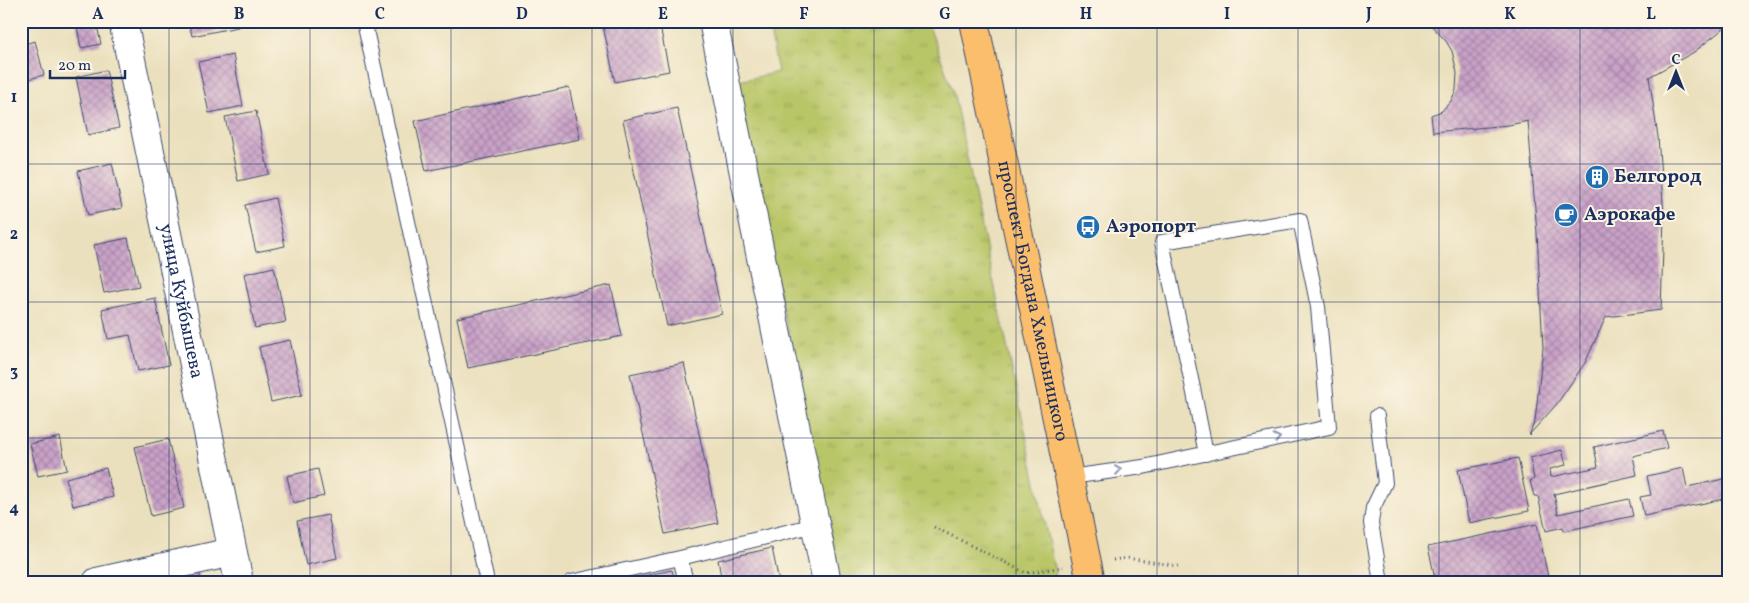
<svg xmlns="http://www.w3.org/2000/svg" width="1749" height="603" font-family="Vollkorn,serif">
  <defs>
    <pattern id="grass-tufts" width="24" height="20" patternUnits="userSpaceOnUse" patternTransform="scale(1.25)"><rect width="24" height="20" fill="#b9c668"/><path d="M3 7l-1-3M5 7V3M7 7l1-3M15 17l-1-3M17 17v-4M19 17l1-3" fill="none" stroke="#9eaa5d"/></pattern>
    <pattern id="building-cross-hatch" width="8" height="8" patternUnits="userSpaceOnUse" patternTransform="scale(1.25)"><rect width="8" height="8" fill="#caa2c8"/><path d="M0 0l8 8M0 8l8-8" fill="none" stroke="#a384a6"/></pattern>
  </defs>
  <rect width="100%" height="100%" fill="#fcf5e5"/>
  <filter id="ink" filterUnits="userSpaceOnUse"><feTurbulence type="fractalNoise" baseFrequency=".02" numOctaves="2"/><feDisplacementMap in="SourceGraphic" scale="10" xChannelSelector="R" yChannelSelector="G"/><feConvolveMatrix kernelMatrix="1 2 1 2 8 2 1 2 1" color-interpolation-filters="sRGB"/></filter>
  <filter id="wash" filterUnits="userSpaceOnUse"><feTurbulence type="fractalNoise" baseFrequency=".0096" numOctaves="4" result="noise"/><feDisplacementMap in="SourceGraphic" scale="20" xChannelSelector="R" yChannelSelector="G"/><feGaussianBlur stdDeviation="1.12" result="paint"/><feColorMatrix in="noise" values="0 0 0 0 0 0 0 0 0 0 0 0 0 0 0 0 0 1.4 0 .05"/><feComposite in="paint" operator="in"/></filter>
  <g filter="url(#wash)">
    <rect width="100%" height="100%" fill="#ebe0bd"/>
    <path fill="url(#grass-tufts)" stroke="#6a7a63" d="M 768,21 L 927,21 L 953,91 L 1057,582 L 840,582 L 735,82 L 778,72 Z"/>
    <g id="blocks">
      <path fill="url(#building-cross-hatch)" d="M 76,21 L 96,21 L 101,44 L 81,48 Z
        M 189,21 L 237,21 L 238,27 L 192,36 Z
        M 602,21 L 659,21 L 669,71 L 615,82 Z
        M 1427,21 L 1723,21 L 1723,29 L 1694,52 L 1649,77 L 1658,137 L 1664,216 L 1661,310 L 1606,317 L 1585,363 L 1556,405 L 1529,435 L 1535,421 L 1543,348 L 1537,233 L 1528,121 L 1509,125 L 1433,132 L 1431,115 L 1442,111 L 1451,101 L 1456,90 L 1457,73 L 1452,51 L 1446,41 Z
        M 35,41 L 44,75 L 21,81 L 21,45 Z
        M 233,55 L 243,106 L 209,113 L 198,62 Z
        M 106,70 L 119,128 L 88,135 L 76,77 Z
        M 569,87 L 580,139 L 426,171 L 415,121 Z
        M 677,108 L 722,314 L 667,326 L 623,120 Z
        M 256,111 L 269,174 L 238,181 L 225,117 Z
        M 112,163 L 122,208 L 88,215 L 78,171 Z
        M 275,198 L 285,246 L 256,252 L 245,205 Z
        M 128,238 L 139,286 L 104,293 L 94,245 Z
        M 274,267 L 286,322 L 255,328 L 244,274 Z
        M 611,285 L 622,336 L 468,368 L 457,318 Z
        M 155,298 L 169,365 L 138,371 L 130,335 L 108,339 L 102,309 Z
        M 290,340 L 302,395 L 271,402 L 259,347 Z
        M 684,363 L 718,523 L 665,534 L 630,374 Z
        M 1663,431 L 1667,448 L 1633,456 L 1637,475 L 1554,494 L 1558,514 L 1629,499 L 1633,516 L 1564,531 L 1563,527 L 1546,531 L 1538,496 L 1534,496 L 1530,481 L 1534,479 L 1530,458 L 1562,450 L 1566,465 L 1550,469 L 1551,477 L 1598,467 L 1594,447 Z
        M 60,437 L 67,470 L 38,476 L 30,444 Z
        M 168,439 L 184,508 L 151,516 L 135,447 Z
        M 1518,458 L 1529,511 L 1469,523 L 1458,470 Z
        M 106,468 L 113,497 L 73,506 L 66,478 Z
        M 1683,468 L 1687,487 L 1728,478 L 1728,498 L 1644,516 L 1640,497 L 1651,495 L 1647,476 Z
        M 318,469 L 324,496 L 293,503 L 287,476 Z
        M 328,515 L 337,558 L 306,565 L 297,521 Z
        M 1537,524 L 1549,582 L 1436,582 L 1428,547 Z
        M 772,548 L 779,582 L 722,582 L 718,560 Z
        M 199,570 L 201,582 L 166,582 L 165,578 Z
        M 672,570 L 675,582 L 619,582 L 619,581 Z"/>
    </g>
  </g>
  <g filter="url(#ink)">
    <use href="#blocks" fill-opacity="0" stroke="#3a4a6c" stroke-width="1"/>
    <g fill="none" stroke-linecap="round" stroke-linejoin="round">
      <g stroke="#3a4a6c" stroke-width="16">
        <path id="service" d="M 364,21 L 487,582
          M 1377,416 L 1385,483 L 1373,508 L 1371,523 L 1381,582
          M 1070,477 L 1143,467 L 1329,427 L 1318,307 L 1300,220 L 1162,242 L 1194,393 L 1206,454
          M 680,558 L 815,525
          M 571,582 L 680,558 L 686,582"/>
      </g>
      <g stroke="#3a4a6c" stroke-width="30">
        <g id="minor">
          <path id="s1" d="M 123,21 L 239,582"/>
          <path d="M 713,21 L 827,582"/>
          <path d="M 97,582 L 232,552"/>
        </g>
      </g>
      <g stroke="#3a4a6c" stroke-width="30">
        <g id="primary">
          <path id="s2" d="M 974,21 L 1091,582"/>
        </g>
      </g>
      <path stroke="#3a4a6c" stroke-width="3" stroke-dasharray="1 4" stroke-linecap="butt" d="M 934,527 L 1026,573 L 1063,567
        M 1113,560 L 1127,558 L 1178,566"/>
      <use href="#service" stroke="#fff" stroke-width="14"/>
      <use href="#minor" stroke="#fff" stroke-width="28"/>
      <use href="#primary" stroke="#fabe6d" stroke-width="28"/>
    </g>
    <defs><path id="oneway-chevron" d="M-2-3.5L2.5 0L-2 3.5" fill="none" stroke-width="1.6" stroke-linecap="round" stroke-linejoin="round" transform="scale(1.25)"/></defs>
    <g stroke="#8d97ae">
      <use href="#oneway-chevron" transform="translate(1277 438) rotate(-12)"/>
      <use href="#oneway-chevron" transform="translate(1118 470) rotate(-8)"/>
    </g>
  </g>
  <path fill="none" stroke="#1b2f5e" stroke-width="1" stroke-opacity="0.55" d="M 169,21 L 169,582M 310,21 L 310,582M 451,21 L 451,582M 592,21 L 592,582M 733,21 L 733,582M 874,21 L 874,582M 1016,21 L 1016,582M 1157,21 L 1157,582M 1298,21 L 1298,582M 1439,21 L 1439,582M 1580,21 L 1580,582M 21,164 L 1728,164M 21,302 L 1728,302M 21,438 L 1728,438"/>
  <defs>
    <g id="building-disc" transform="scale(1.25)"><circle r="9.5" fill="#1f6fb2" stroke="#fcf5e5"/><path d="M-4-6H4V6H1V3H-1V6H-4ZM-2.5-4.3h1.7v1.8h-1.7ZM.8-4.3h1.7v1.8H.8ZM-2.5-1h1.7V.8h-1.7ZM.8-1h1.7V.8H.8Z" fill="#fff"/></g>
    <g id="cafe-disc" transform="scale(1.25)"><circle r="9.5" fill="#1f6fb2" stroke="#fcf5e5"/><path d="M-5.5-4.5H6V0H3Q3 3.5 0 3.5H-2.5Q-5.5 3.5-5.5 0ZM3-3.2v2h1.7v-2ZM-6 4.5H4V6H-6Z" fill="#fff"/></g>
    <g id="bus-disc" transform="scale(1.25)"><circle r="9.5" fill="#1f6fb2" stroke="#fcf5e5"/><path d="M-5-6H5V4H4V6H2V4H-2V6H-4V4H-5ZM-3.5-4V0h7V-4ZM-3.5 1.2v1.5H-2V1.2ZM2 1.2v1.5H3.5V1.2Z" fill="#fff"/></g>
  </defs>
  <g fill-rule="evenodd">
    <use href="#building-disc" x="1597" y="177"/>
    <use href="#cafe-disc" x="1566" y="215"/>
    <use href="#bus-disc" x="1088" y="227"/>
  </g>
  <g text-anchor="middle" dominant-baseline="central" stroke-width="4" stroke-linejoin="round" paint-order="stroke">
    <g font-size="19" font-weight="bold" fill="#1b2f5e" stroke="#fcf5e5" text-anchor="start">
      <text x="1614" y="177">Белгород</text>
      <text x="1584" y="215">Аэрокафе</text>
      <text x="1106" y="227">Аэропорт</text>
    </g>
    <g font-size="19" fill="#1b2f5e" stroke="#fcf5e5">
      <text stroke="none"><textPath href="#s1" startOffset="286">улица Куйбышева</textPath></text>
      <text stroke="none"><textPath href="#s2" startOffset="286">проспект Богдана Хмельницкого</textPath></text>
    </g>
  </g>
  <rect width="1749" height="603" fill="none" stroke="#fcf5e5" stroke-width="55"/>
  <g transform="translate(1676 72)" stroke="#fcf5e5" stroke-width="4" paint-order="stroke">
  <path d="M0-4L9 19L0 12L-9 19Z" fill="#1b2f5e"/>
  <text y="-8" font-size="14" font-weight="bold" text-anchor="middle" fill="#1b2f5e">С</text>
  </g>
  <path d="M50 70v8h75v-8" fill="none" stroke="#1b2f5e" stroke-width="2.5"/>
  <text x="58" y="70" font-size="15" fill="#1b2f5e" stroke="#fcf5e5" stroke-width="4" paint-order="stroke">20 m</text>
  <rect x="28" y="28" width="1694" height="548" fill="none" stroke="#1b2f5e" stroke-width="2"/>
  <g font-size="16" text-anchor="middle" font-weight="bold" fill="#1b2f5e">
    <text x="98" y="19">A</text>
    <text x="239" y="19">B</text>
    <text x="380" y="19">C</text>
    <text x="522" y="19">D</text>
    <text x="663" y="19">E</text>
    <text x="804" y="19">F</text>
    <text x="945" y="19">G</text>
    <text x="1086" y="19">H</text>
    <text x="1227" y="19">I</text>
    <text x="1369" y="19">J</text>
    <text x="1510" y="19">K</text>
    <text x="1651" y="19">L</text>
    <text x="14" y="102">1</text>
    <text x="14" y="239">2</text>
    <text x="14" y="376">3</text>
    <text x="14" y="513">4</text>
  </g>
</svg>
